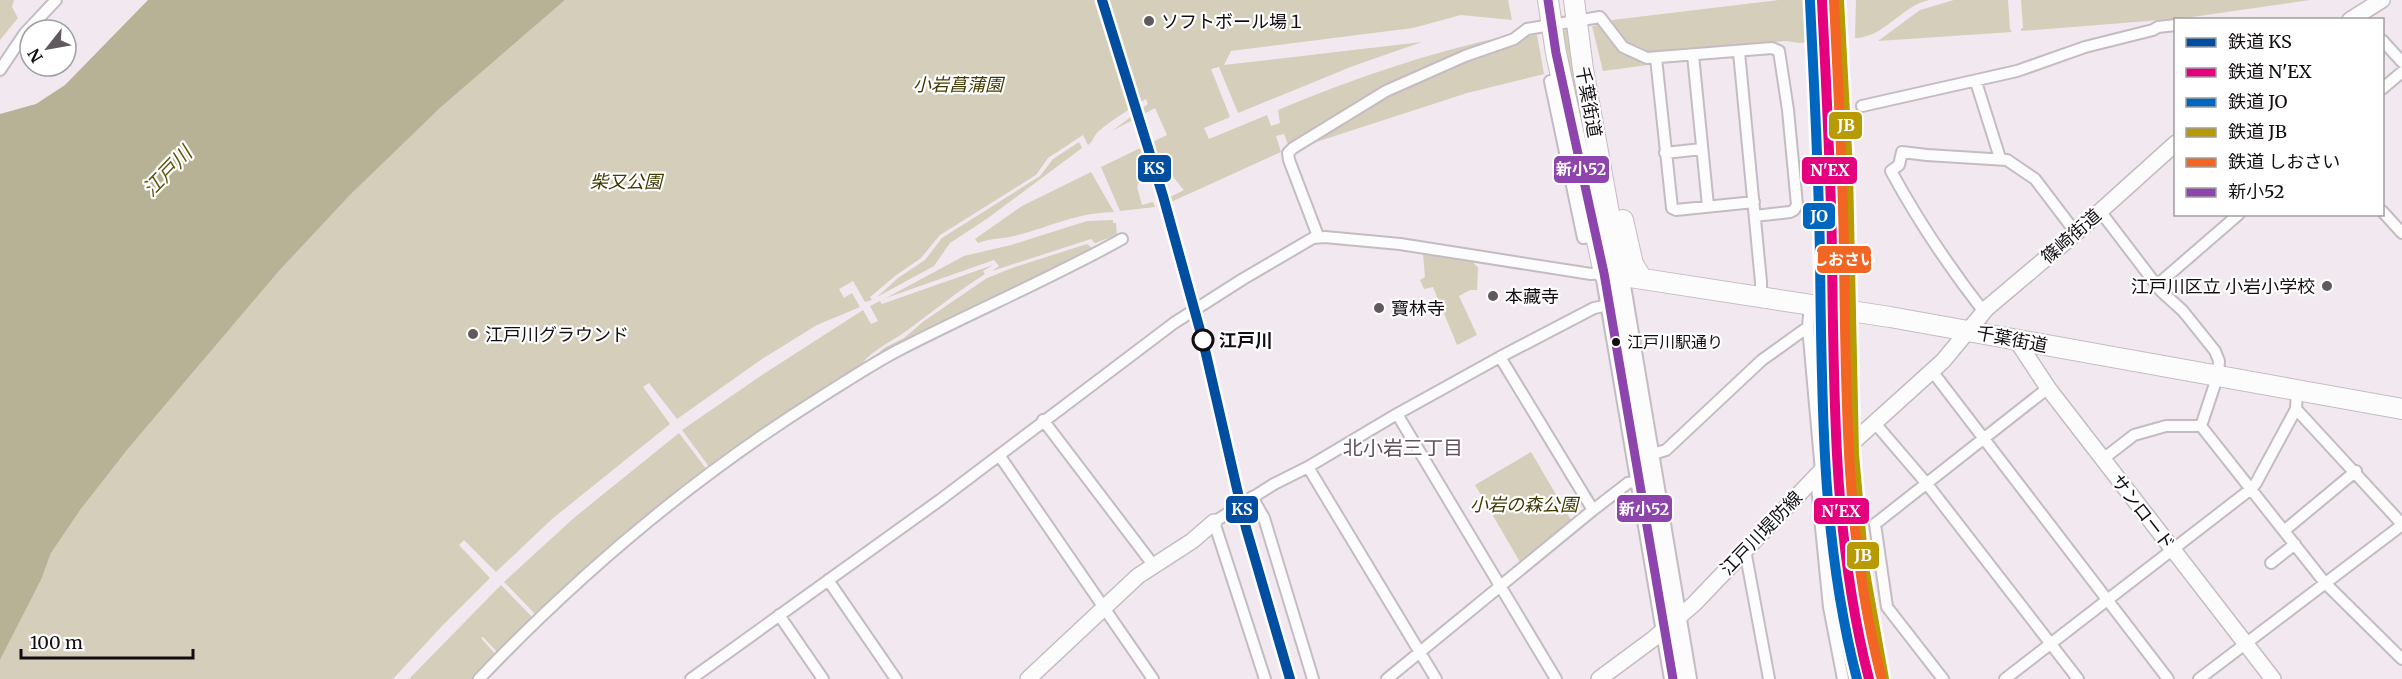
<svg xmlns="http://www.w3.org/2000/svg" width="2402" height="679" font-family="Merriweather,'Noto Sans JP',serif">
  <rect width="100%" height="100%" fill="#f2e8f0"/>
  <path fill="#d5ceba" d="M 0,0 L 14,0 L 12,7 L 18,18 L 0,40 Z
    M 565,0 L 1508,0 L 1512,20 L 1461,15 L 1413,28 L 1231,51 L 1224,65 L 1422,42 L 1353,66 L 1238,113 L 1219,67 L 1211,69 L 1230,117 L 1204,128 L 1209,139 L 1267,115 L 1271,126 L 1280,123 L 1278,110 C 1354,78 1430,52 1511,35 L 1455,55 L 1297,142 L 1288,144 L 1284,134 L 1276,136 L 1281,152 L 1171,202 L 1170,197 L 1184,190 C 1176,182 1172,173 1164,166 L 1161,167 L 1156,152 L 1139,157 L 1142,172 L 1137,187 L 1142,205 L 1153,202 L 1155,207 L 1120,211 L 1101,167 L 1167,135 L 1155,108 L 1112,131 L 1148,104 L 1146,99 C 1138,103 1100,128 1096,134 C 1093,138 1093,141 1088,145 L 1083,135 L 1048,158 L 1036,175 L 940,235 L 921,258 L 895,276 L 870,297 L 872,300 L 865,302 L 853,281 L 839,289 L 844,298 L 852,293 L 860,307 L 817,325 L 762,359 L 677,419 L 649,383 L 643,387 L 670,424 L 552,519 L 496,572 L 464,540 L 459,545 L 490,578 L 442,626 L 393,679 L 0,679 L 0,660 L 41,580 L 51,553 L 80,509 L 127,450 L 279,271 L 350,195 L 440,108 Z
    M 1779,0 L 1817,0 L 1819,41 L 1800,43 L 1786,41 L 1695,50 L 1649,53 L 1627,43 L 1617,31 L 1612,20 Z
    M 1856,0 L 1929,0 C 1901,6 1884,38 1855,38 Z
    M 1954,0 L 2008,0 L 2010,29 L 2012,32 L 1878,41 L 1920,10 Z
    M 2021,0 L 2310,0 L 2185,18 L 2021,31 L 2021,29 L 2023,28 Z
    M 1599,25 L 1602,26 C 1615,56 1624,51 1648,65 L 1603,71 L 1592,26 Z
    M 1566,30 L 1568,30 L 1605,236 L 1572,90 L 1562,32 Z
    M 1537,35 L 1544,74 L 1467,93 L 1307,145 L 1389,93 L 1526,36 Z
    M 1079,142 L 1082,148 L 988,218 L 950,243 L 934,266 L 877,297 L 898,278 L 925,260 L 942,238 L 1040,176 L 1053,159 Z
    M 1091,172 L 1114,212 C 1074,213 1051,227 1014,236 C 1002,239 990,238 978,243 L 975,239 L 1022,206 Z
    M 1113,220 L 1113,223 L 1116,223 L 1117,235 L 1095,243 L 1091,239 L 992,271 L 999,266 L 994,260 L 886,298 L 964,256 L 1011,245 L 1087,221 Z
    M 1113,240 L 864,367 L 884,348 L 904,338 L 924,321 L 987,278 L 1012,268 L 1087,244 L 1093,249 Z
    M 1423,254 L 1472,261 L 1478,268 L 1477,290 L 1470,290 L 1459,296 L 1477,335 L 1457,345 L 1433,287 L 1424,289 L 1420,280 L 1425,277 Z
    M 993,265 L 983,271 L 985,274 C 955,293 930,314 902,334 C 884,346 867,353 856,372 L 710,468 L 682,430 L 762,375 L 863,310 L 871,324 L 878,321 L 870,306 L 880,301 L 882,304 Z
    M 679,433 L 707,470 L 538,617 L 504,582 L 575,517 Z
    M 1531,452 L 1571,520 L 1520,562 L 1475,485 Z
    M 501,585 L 534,619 L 499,654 L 483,637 L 481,638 L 497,656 L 474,679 L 409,679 Z"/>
  <path fill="#b7b196" d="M 148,0 L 565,0 L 440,108 L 350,195 L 279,271 L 127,450 L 80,510 L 51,553 L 41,580 L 0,660 L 0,114 L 36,104 L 65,85 Z"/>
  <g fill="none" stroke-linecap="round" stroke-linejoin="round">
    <g stroke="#c4bcc2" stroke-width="14">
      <path id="street" d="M 2382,40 L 2402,62
        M 1739,52 L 1761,282 L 1761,295
        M 1693,55 L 1708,206
        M 1656,58 L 1672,208 L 1676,210 L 1754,202
        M 0,70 L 25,33 L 56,0
        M 1550,81 L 1583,238 L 1596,236
        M 1976,82 L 2000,158
        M 2382,89 L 2402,72
        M 1862,106 L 2017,71 L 2085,47 L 2153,30 L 2158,27 L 2176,25
        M 1665,153 L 1702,149
        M 2100,211 L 2161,291 L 2183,311 L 2215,351 L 2219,361 L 2218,375 L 2201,426 L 2325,583 L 2402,659
        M 2382,211 L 2402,233
        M 1318,236 L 1289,160 L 1288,153 L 1293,148 L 1386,91 L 1465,56 L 1514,39 L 1527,29 L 1600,17 L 1623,47 L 1647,58 L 1772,48 L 1779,51 L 1788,110 L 1797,205 L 1794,210 L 1790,212 L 1755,216
        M 2157,285 L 2239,214
        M 1810,304 L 1808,327 L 1821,471
        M 1984,312 C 1949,267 1918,221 1891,171 L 1899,165 L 1902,152 L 1927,155 L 2007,160 L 2035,179 L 2076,233
        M 1500,357 L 1593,510
        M 1932,371 L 2168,679
        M 2297,390 L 2296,409 L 2402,524
        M 1397,414 L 1556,679
        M 1043,420 L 1154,566
        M 1874,422 L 1927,484 L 2078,679
        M 999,455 L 1153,679
        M 1650,455 L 1666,450 L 1762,360 L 1808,327
        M 2103,459 L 2134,435 L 2166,426 L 2201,426
        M 1308,467 L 1436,679
        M 1816,477 L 1829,607 L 1843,679
        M 1252,497 L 1264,518 L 1313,679
        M 2285,530 L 2356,471
        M 1745,550 L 1769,679
        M 2271,563 L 2295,544
        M 828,580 L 896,679
        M 779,615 L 823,679
        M 479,679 C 581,572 695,476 821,397 C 845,382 869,366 895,352 C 970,313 1048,280 1122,239
        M 691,679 L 940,500 L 1174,323 L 1243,279 L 1313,238 L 1325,237 L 1400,244 L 1591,274 L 1604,273
        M 1265,679 L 1214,522 L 1274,484 L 1308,467 L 1397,414 L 1500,357 L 1594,308 L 1613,304
        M 1387,679 L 1593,510 L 1628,483 L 1639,481
        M 1943,679 L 1887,607 L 1875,524 L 2048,388
        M 2005,679 L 2251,489 L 2256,483 L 2296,409
        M 2199,679 L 2402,525"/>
    </g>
    <g stroke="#c4bcc2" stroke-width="18">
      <path id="secondary" d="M 2350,20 L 2382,0
        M 2017,341 L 2048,388 L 2273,679
        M 1028,679 L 1138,576 L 1192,541 L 1214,522
        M 1599,679 L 1653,639 L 1694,604 L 1821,471 L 1943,361 L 1987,308 L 2076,233 L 2176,143"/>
    </g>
    <g stroke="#c4bcc2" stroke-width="20">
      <path id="primary" d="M 1604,273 L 1673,679
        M 1620,274 L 1688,679"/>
    </g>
    <g stroke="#c4bcc2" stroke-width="22">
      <path id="highway" d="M 1548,0 L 1556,53 L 1604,273 L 1890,317 L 2402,409
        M 1574,0 L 1583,69 L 1620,274
        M 1623,220 L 1633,264 L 1641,277"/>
    </g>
    <use href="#street" stroke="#fdfcfd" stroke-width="10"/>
    <use href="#secondary" stroke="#fdfcfd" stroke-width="15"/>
    <use href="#primary" stroke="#fdfcfd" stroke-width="16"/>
    <use href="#highway" stroke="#fdfcfd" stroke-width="20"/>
    <g stroke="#fff" stroke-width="14">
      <path id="bus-1" d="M 1548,0 L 1556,53 L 1604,273 L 1673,679"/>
    </g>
    <use href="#bus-1" stroke="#8e44ad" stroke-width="9"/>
    <g stroke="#fff" stroke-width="15">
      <path id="rail-1" d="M 1102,0 L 1163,196 L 1203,341 L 1246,528 L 1290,679"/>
    </g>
    <g stroke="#fff" stroke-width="15">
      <path id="rail-2" d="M 1822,0 C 1826,85 1831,170 1832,254 C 1834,398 1833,539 1869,679"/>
    </g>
    <g stroke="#fff" stroke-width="15">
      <path id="rail-3" d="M 1810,1 C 1814,87 1819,173 1820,259 C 1822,400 1821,541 1857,679"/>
    </g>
    <g stroke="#fff" stroke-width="15">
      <path id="rail-4" d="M 1839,0 L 1848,170 L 1854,454 L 1864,567 L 1884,679"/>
    </g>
    <g stroke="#fff" stroke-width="15">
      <path id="rail-5" d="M 1834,0 C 1838,85 1843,170 1844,255 C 1846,397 1845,537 1881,676"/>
    </g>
    <use href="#rail-1" stroke="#014ea0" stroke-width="10"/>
    <use href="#rail-2" stroke="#e5007d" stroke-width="10"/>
    <use href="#rail-3" stroke="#0067c0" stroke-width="10"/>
    <use href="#rail-4" stroke="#b89a05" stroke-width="10"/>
    <use href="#rail-5" stroke="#f26522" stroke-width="10"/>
  </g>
  <g fill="#605a5f" stroke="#fff" stroke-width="2">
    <circle cx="1149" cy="21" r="6"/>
    <circle cx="2327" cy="286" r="6"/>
    <circle cx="1493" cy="296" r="6"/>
    <circle cx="1379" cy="308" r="6"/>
    <circle cx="473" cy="334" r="6"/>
  </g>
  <circle fill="#fff" stroke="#120d11" stroke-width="3" cx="1203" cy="340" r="10"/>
  <circle fill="#120d11" stroke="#fff" stroke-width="2" cx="1616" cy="342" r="5"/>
  <g text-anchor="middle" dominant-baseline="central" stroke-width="4.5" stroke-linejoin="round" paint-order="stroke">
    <g font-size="16" fill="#120d11" stroke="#fff" text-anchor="start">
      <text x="1627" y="342">江戸川駅通り</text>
    </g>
    <g font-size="18" fill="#120d11" stroke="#fff" text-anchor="start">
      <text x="1161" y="21">ソフトボール場１</text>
      <text x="2315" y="286" text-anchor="end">江戸川区立 小岩小学校</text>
      <text x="1505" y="296">本藏寺</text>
      <text x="1391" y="308">寶林寺</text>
      <text x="485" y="334">江戸川グラウンド</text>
    </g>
    <g font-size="18" font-style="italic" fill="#403a01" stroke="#fff">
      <text x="958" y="84">小岩菖蒲園</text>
      <text x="626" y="181">柴又公園</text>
      <text x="1524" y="504">小岩の森公園</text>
    </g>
    <g font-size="18" fill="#120d11" stroke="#fff">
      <text transform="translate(1589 102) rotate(80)">千葉街道</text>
      <text transform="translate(2071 236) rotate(-41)">篠崎街道</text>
      <text transform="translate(2012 339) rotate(11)">千葉街道</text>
      <text transform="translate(2143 512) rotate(52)">サンロード</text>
      <text transform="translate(1761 533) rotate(-46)">江戸川堤防線</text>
    </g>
    <g font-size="18" font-weight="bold" fill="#120d11" stroke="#fff" text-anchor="start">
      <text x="1219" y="340">江戸川</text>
    </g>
    <g font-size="20" font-style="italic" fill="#5d5609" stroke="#fff">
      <text transform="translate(167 171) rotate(-46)">江戸川</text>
    </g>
    <g font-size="20" fill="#61525e" stroke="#fff">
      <text x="1403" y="447">北小岩三丁目</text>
    </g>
  </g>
  <g stroke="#fff" stroke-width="2">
    <rect x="1828" y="111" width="35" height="29" rx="6" fill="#b89a05"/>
    <rect x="1137" y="154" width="35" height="29" rx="6" fill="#014ea0"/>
    <rect x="1553" y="155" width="57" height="29" rx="6" fill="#8e44ad"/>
    <rect x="1801" y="156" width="57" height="29" rx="6" fill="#e5007d"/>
    <rect x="1802" y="202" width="34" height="28" rx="6" fill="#0067c0"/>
    <rect x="1816" y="245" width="56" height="29" rx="6" fill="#f26522"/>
    <rect x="1616" y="494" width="57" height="29" rx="6" fill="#8e44ad"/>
    <rect x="1225" y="495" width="34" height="29" rx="6" fill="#014ea0"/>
    <rect x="1813" y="497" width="57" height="28" rx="6" fill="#e5007d"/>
    <rect x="1846" y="541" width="34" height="29" rx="6" fill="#b89a05"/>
  </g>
  <g font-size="16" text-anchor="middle" font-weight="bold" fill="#fff">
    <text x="1846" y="131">JB</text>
    <text x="1154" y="174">KS</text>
    <text x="1581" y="175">新小52</text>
    <text x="1830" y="176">N'EX</text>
    <text x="1819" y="222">JO</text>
    <text x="1844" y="265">しおさい</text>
    <text x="1644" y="515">新小52</text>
    <text x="1242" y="515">KS</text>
    <text x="1841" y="517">N'EX</text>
    <text x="1863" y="561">JB</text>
  </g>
  <rect x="2174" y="18" width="210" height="198" fill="#ffffff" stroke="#a09ea0" stroke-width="1.5"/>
  <rect x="2186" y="38" width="30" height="9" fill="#014ea0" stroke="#a09ea0" stroke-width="1.5"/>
  <text x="2228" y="48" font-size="18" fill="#120d11">鉄道 KS</text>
  <rect x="2186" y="68" width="30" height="9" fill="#e5007d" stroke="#a09ea0" stroke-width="1.5"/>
  <text x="2228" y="78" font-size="18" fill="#120d11">鉄道 N'EX</text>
  <rect x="2186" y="98" width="30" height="9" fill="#0067c0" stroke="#a09ea0" stroke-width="1.5"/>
  <text x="2228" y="108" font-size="18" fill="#120d11">鉄道 JO</text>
  <rect x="2186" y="128" width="30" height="9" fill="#b89a05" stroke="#a09ea0" stroke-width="1.5"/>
  <text x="2228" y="138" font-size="18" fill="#120d11">鉄道 JB</text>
  <rect x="2186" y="158" width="30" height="9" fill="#f26522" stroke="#a09ea0" stroke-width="1.5"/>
  <text x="2228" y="168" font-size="18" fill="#120d11">鉄道 しおさい</text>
  <rect x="2186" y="188" width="30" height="9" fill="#8e44ad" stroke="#a09ea0" stroke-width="1.5"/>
  <text x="2228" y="198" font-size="18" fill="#120d11">新小52</text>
  <g transform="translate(48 48) rotate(239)"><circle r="28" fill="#ffffff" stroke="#a09ea0" stroke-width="1.5"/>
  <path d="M0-4.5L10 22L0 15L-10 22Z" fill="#605a5f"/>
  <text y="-9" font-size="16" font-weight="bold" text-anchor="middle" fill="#120d11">N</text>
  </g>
  <path d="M21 649v9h172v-9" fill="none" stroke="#120d11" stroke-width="3"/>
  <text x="30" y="649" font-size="18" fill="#120d11" stroke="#ffffff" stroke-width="4.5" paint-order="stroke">100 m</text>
</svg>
